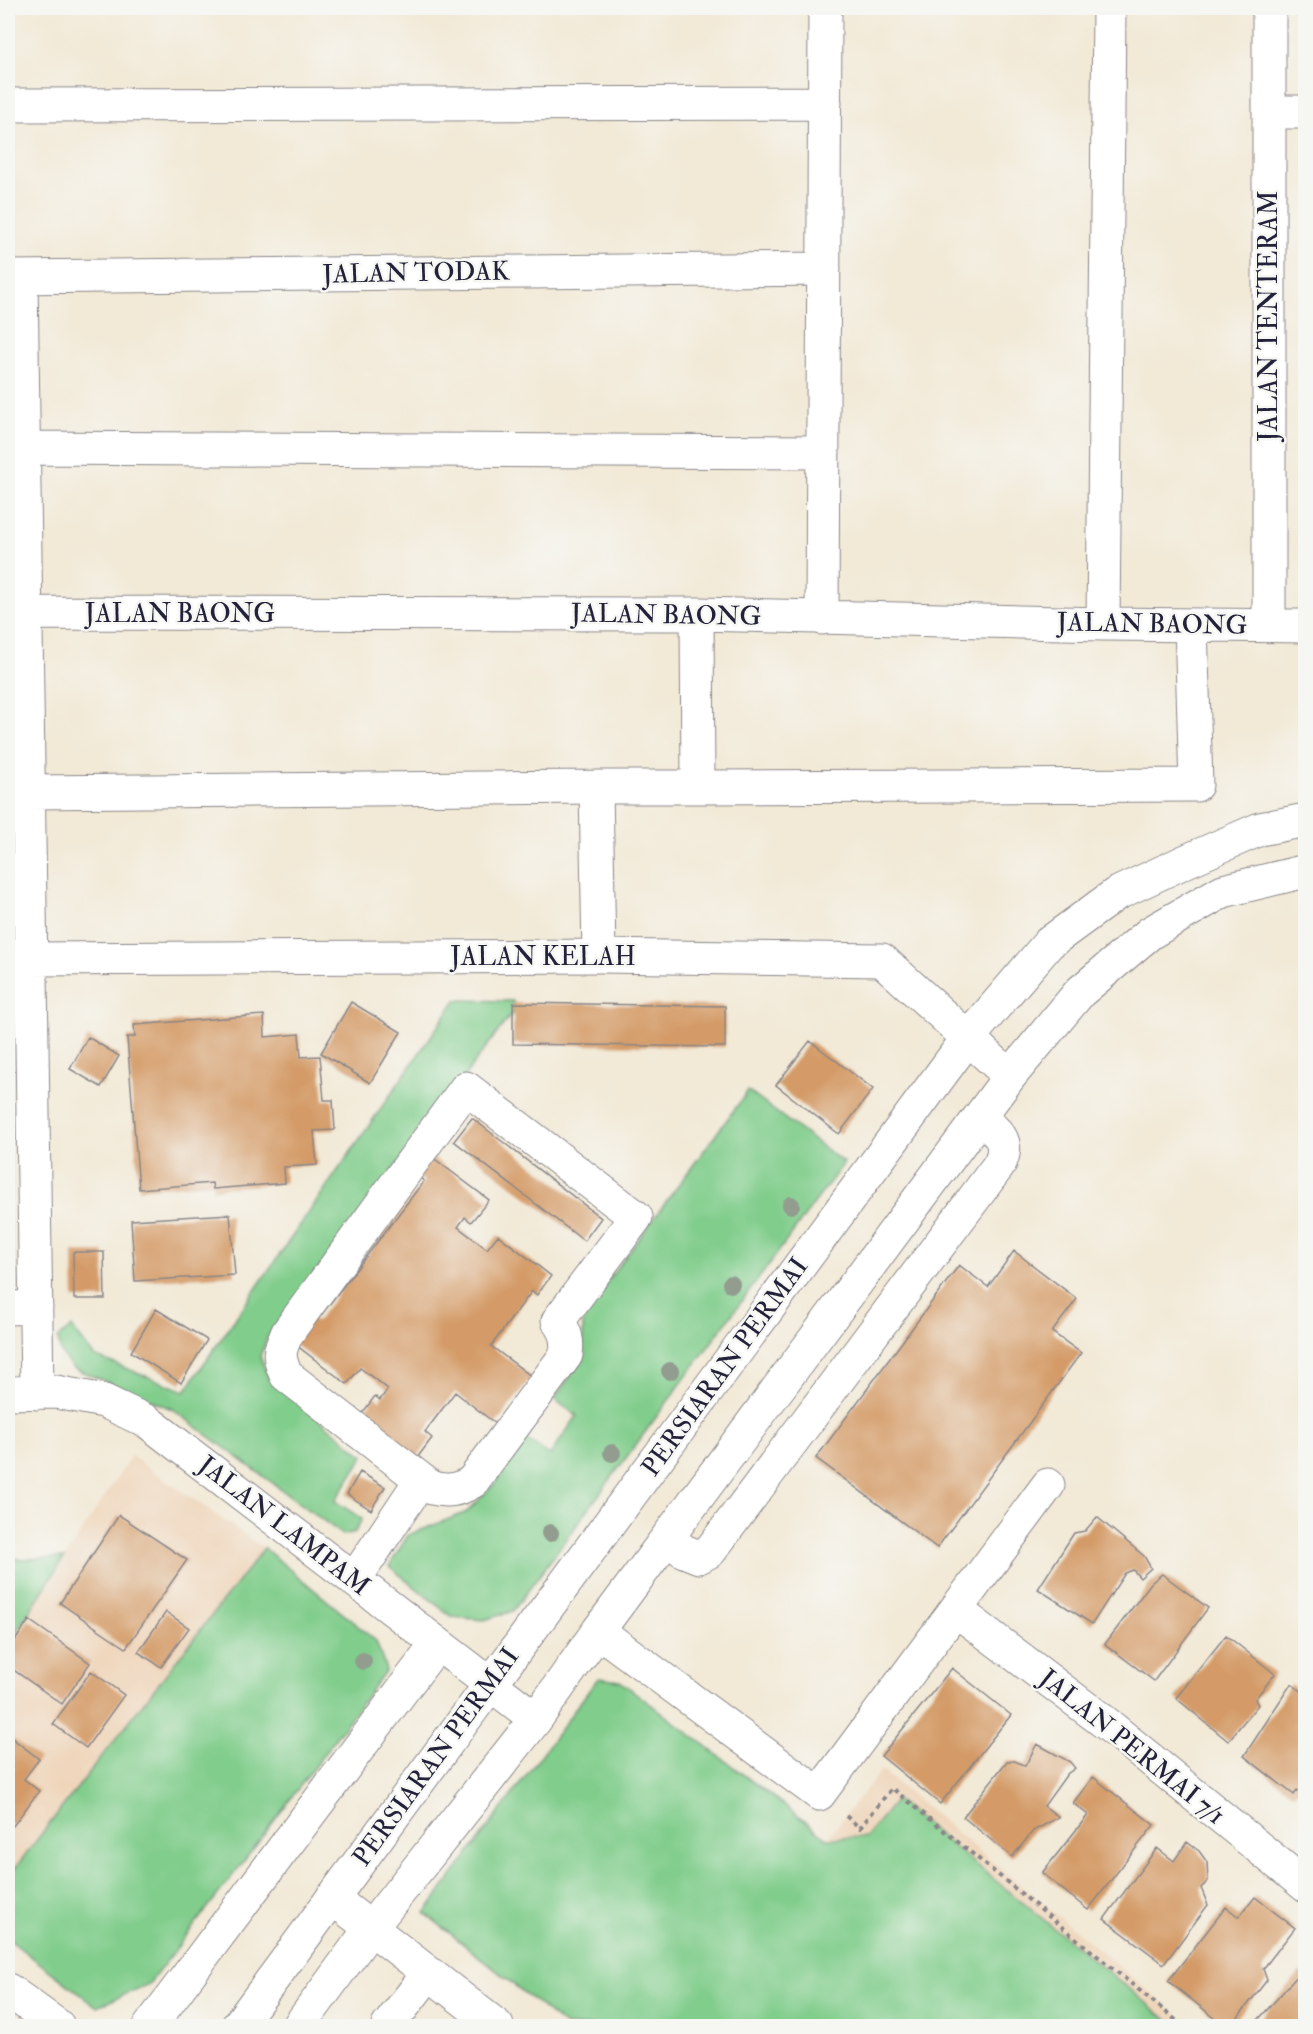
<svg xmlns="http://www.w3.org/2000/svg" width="1313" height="2034" font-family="'IM FELL Double Pica',serif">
  <rect width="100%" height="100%" fill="#f6f6f2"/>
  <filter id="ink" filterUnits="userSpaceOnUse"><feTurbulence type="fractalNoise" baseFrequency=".0167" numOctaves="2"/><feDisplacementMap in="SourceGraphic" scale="12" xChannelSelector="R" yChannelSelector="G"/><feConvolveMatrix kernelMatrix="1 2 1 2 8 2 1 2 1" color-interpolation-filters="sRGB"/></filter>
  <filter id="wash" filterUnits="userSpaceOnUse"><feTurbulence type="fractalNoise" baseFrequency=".008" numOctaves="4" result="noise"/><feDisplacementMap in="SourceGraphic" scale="24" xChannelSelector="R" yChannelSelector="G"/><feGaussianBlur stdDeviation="1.35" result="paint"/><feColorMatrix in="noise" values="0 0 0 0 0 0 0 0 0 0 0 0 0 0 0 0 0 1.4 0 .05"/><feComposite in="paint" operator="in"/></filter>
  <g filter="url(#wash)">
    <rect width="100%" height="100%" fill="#f2e9d6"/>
    <path fill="#efd6bb" d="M 131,1456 L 264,1548 L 8,1877 L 8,1645 Z
      M 881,1770 L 1191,2026 L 1037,2026 L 817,1851 Z"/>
    <path fill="#81cd8c" stroke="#527864" stroke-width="1.5" d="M 456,1000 L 513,1001 L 513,1012 L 269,1335 L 260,1356 L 268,1377 L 364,1456 L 335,1501 L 362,1519 L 355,1532 L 343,1535 L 172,1409 L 73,1368 C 63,1358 59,1352 58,1338 L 72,1327 L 94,1356 L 185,1391 Z
      M 748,1091 L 844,1163 L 513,1611 L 484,1620 L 452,1617 L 389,1566 L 408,1535 L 467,1512 L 496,1482 L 526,1439 L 550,1455 L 577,1416 L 554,1399 L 583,1358 L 583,1314 Z
      M 264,1548 L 376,1641 L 386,1670 L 257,1844 L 149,1984 L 97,2007 L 8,1939 L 8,1877 Z
      M 64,1558 L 8,1645 L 8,1559 Z
      M 598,1678 L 620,1681 L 827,1838 L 866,1837 L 896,1800 L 1175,2026 L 565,2026 L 425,1913 Z"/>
    <g id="blocks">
      <path fill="#d49b68" d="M 351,1002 L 401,1032 L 370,1083 L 321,1053 Z
        M 513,1003 L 725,1006 L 725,1047 L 513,1044 Z
        M 264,1015 L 265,1037 L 299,1034 L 301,1057 L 320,1056 L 324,1100 L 333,1100 L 335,1130 L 314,1131 L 317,1165 L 284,1167 L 285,1183 L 213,1189 L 212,1183 L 139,1189 L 127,1037 L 135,1037 L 134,1025 Z
        M 88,1037 L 119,1056 L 101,1087 L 70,1069 Z
        M 810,1041 L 873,1089 L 839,1134 L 776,1085 Z
        M 472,1118 L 601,1218 L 584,1241 L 454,1141 Z
        M 432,1157 L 489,1200 L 471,1222 L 465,1217 L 458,1227 L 487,1249 L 498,1235 L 551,1276 L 537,1295 L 532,1291 L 491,1346 L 532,1377 L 496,1424 L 455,1392 L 425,1432 L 432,1438 L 414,1462 L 358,1419 L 375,1396 L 380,1400 L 388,1389 L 360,1368 L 347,1384 L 292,1342 L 310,1318 L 316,1322 L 424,1181 L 417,1176 Z
        M 230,1214 L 235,1275 L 135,1281 L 131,1220 Z
        M 1014,1251 L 1077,1299 L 1052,1332 L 1081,1353 L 937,1548 L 816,1458 L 959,1265 L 988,1287 Z
        M 73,1252 L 104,1252 L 105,1299 L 74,1299 Z
        M 156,1309 L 207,1340 L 181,1383 L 131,1352 Z
        M 360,1472 L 385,1487 L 371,1510 L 347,1494 Z
        M 119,1515 L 187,1560 L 126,1648 L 60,1603 Z
        M 1097,1517 L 1144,1556 L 1151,1568 L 1140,1578 L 1133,1570 L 1125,1573 L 1092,1624 L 1038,1589 L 1074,1533 L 1085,1531 Z
        M 1162,1574 L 1208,1608 L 1154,1681 L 1105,1644 L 1151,1583 Z
        M 166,1612 L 189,1628 L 161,1667 L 138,1652 Z
        M 29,1620 L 90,1663 L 62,1704 L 8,1666 L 8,1651 Z
        M 1226,1635 L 1275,1674 L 1255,1699 L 1258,1705 L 1228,1741 L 1176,1698 Z
        M 952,1668 L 1011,1715 L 940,1804 L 881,1756 Z
        M 91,1671 L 124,1695 L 86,1748 L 53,1724 Z
        M 1291,1684 L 1306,1694 L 1306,1796 L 1297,1790 L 1294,1795 L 1244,1756 Z
        M 8,1735 L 39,1759 L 24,1779 L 39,1791 L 13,1826 L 8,1822 Z
        M 1037,1744 L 1070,1762 L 1075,1768 L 1067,1774 L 1044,1806 L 1059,1817 L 1033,1831 L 1012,1857 L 963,1817 L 1007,1761 L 1015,1761 L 1025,1766 Z
        M 1093,1777 L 1154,1825 L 1088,1910 L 1042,1873 L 1088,1815 L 1073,1803 Z
        M 1187,1842 L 1199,1851 L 1207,1862 L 1208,1881 L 1201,1888 L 1208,1905 L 1164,1964 L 1104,1919 L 1157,1848 L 1174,1861 Z
        M 1255,1897 L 1295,1928 L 1263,1969 L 1267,1980 L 1231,2026 L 1225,2026 L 1168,1981 L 1226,1907 L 1239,1917 Z
        M 1300,1973 L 1306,1975 L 1306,2026 L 1259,2026 L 1258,2020 Z"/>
    </g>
  </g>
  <g filter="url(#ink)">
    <use href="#blocks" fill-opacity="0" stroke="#8a8688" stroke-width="1.5"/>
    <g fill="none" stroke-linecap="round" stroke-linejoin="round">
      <g stroke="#8a8688" stroke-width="35">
        <path id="minor" d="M 8,105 L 825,103
          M 1269,112 L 1306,112
          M 8,277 L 824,269
          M 21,277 L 37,1393
          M 23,448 L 823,452
          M 26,613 L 697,614 L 1103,624 L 1306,626
          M 822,618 L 825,8
          M 1103,624 L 1109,8
          M 1269,625 L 1269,8
          M 698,787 L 1196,785 L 1191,625
          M 29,792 L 596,787
          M 599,956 L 596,787 L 698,787 L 697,614
          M 31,959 L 599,956 L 882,960 L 1010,1076
          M 466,1088 L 636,1217 L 558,1321 C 566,1333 568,1341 566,1355 L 472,1482 C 458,1490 448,1492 432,1488 L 286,1375 C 278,1357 278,1351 288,1332 Z
          M 8,1308 L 36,1307
          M 8,1393 L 56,1392 L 104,1401 L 148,1422 L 536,1719
          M 667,1539 L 684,1551 L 699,1557 L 710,1551 L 999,1165 C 1011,1141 998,1132 979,1118
          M 354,1580 L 421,1480
          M 956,1610 L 1107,1724 L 1306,1886
          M 598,1631 L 819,1794 L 1048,1485
          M 332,1898 L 497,2026
          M 8,1990 L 58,2026
          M 150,2026 L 437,1644
          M 238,2026 L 968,1038 L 1049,943 L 1116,894 L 1184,862 L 1260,829 L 1306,820
          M 299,2026 L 370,1929 L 536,1719 L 598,1631 L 1010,1076 L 1080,992 L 1150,933 L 1223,891 L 1306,871
          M 388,2026 L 428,1974"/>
      </g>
      <path stroke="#8a8688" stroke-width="4" stroke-dasharray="4.5 4.5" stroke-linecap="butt" d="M 846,1816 L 860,1828 L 892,1788 L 1183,2026"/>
      <use href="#minor" stroke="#fff" stroke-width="33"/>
    </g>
    <g fill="#929d90">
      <circle cx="791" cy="1205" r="9"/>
      <circle cx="731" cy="1284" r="9"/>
      <circle cx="670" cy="1371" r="9"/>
      <circle cx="612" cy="1453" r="9"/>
      <circle cx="550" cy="1533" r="9"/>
      <circle cx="363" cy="1661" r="9"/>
    </g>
  </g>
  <g text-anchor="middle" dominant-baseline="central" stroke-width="5" stroke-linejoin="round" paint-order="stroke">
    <g font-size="26" fill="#22223b" stroke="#f6f6f2">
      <text transform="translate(416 273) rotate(-1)">JALAN TODAK</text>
      <text transform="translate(1269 316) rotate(-90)">JALAN TENTERAM</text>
      <text x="180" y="614">JALAN BAONG</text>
      <text transform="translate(666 615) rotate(1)">JALAN BAONG</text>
      <text transform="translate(1152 624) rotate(1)">JALAN BAONG</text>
      <text x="543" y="957">JALAN KELAH</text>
      <text transform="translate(725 1367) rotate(-54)">PERSIARAN PERMAI</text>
      <text transform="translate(284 1526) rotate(38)">JALAN LAMPAM</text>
      <text transform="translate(1132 1747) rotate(39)">JALAN PERMAI 7/1</text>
      <text transform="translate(436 1757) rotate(-54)">PERSIARAN PERMAI</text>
    </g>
  </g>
  <rect width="1313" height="2034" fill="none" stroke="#f6f6f2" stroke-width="30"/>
</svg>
